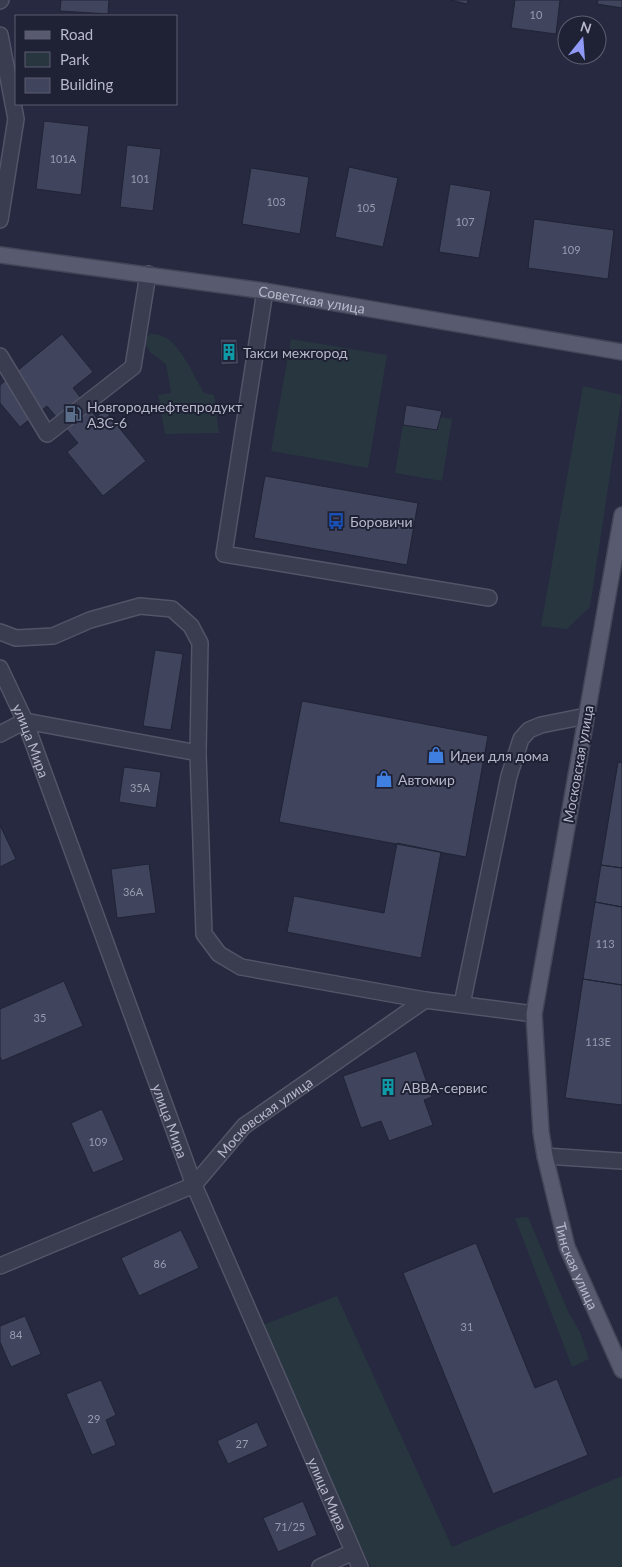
<svg xmlns="http://www.w3.org/2000/svg" width="622" height="1567" font-family="Lato,sans-serif">
  <rect width="100%" height="100%" fill="#26293f"/>
  <path fill="#283640" d="M 150,334 C 153,334 158,334 162,336 C 180,342 194,377 204,393 L 214,395 L 219,433 L 165,434 L 158,395 L 171,393 L 166,364 L 151,353 L 143,341 Z
    M 291,339 L 387,355 L 368,468 L 271,451 Z
    M 583,386 L 622,395 L 590,607 L 567,629 L 541,626 Z
    M 440,417 L 452,419 L 442,481 L 395,473 L 403,425 L 437,430 Z
    M 528,1217 L 568,1311 L 580,1332 L 589,1359 L 572,1367 L 515,1218 Z
    M 337,1296 L 452,1547 L 622,1476 L 622,1567 L 371,1567 L 253,1329 Z"/>
  <path fill="#40445d" stroke="#212336" d="M 61,0 L 109,0 L 108,14 L 60,11 Z
    M 450,0 L 468,0 L 467,4 Z
    M 515,0 L 560,0 L 556,34 L 511,28 Z
    M 598,0 L 622,0 L 622,8 L 597,4 Z
    M 44,121 L 89,126 L 81,195 L 36,189 Z
    M 127,145 L 161,149 L 153,211 L 120,207 Z
    M 349,167 L 398,178 L 383,247 L 335,237 Z
    M 251,168 L 309,177 L 300,234 L 242,224 Z
    M 450,184 L 491,191 L 479,258 L 439,252 Z
    M 534,219 L 614,230 L 608,279 L 528,268 Z
    M 62,334 L 93,372 L 73,388 L 96,417 L 105,410 L 146,461 L 103,496 L 67,452 L 78,443 L 47,406 L 20,427 L 0,403 L 0,385 Z
    M 220,339 L 237,339 L 239,364 L 221,365 Z
    M 406,405 L 442,411 L 437,430 L 403,425 Z
    M 265,476 L 418,503 L 407,565 L 254,538 Z
    M 155,650 L 183,654 L 171,730 L 143,726 Z
    M 302,701 L 488,736 L 466,857 L 279,822 Z
    M 618,762 L 622,763 L 622,868 L 601,865 Z
    M 124,767 L 161,772 L 156,808 L 119,802 Z
    M 0,825 L 16,859 L 0,867 Z
    M 397,843 L 441,852 L 421,958 L 287,932 L 294,896 L 384,913 Z
    M 149,864 L 156,913 L 117,918 L 111,869 Z
    M 601,865 L 622,868 L 622,907 L 595,902 Z
    M 595,902 L 622,907 L 622,985 L 583,979 Z
    M 583,979 L 622,985 L 622,1105 L 565,1098 Z
    M 64,981 L 83,1026 L 2,1061 L 0,1057 L 0,1009 Z
    M 416,1051 L 432,1097 L 424,1100 L 433,1125 L 389,1141 L 381,1121 L 361,1128 L 343,1076 Z
    M 102,1109 L 124,1160 L 93,1173 L 71,1123 Z
    M 181,1230 L 199,1268 L 139,1296 L 121,1258 Z
    M 476,1243 L 535,1388 L 557,1379 L 588,1455 L 493,1494 L 403,1273 Z
    M 25,1316 L 41,1354 L 11,1367 L 0,1342 L 0,1326 Z
    M 101,1380 L 116,1415 L 106,1420 L 116,1445 L 92,1455 L 66,1394 Z
    M 257,1422 L 268,1446 L 228,1464 L 217,1441 Z
    M 303,1501 L 317,1535 L 278,1552 L 263,1518 Z"/>
  <g fill="none" stroke-linecap="round" stroke-linejoin="round">
    <g stroke="#525467" stroke-width="18">
      <g id="minor">
        <path d="M 0,1 L 1,0"/>
        <path d="M 0,35 L 16,119 L 0,220"/>
        <path d="M 265,291 L 224,554 L 489,598"/>
        <path d="M 0,356 L 47,434 L 133,367 L 148,274"/>
        <path d="M 0,632 L 16,638 L 53,636 L 90,620 L 140,606 L 172,609 L 191,626 L 200,643 L 198,753 L 204,934 L 219,954 L 241,967 L 425,1000"/>
        <path id="s1" d="M 0,668 L 25,721 L 194,1185 L 360,1567"/>
        <path d="M 0,734 L 25,721 L 198,753"/>
        <path d="M 462,1004 L 509,776 L 521,739 L 529,730 L 541,725 L 586,716"/>
        <path d="M 545,1156 L 622,1161"/>
        <path id="s2" d="M 0,1266 L 194,1185 L 244,1126 L 425,1000 L 534,1014"/>
        <path d="M 320,1567 L 353,1552"/>
      </g>
    </g>
    <g stroke="#444558" stroke-width="18">
      <g id="major">
        <path id="s3" d="M 0,255 L 265,291 L 622,352"/>
        <path id="s4" d="M 622,515 L 534,1014 L 541,1132 L 545,1156 L 567,1247 L 622,1370"/>
      </g>
    </g>
    <use href="#minor" stroke="#3a3c4f" stroke-width="15"/>
    <use href="#major" stroke="#585b6f" stroke-width="15"/>
  </g>
  <defs>
    <g id="building-bare" transform="scale(1.35)"><path d="M-4-6H4V6H1V3H-1V6H-4ZM-2.5-4.3h1.7v1.8h-1.7ZM.8-4.3h1.7v1.8H.8ZM-2.5-1h1.7V.8h-1.7ZM.8-1h1.7V.8H.8Z" fill="#0f9aa8" stroke="#1f2134" stroke-width="2.5" paint-order="stroke"/></g>
    <g id="fuel-bare" transform="scale(1.35)"><path d="M-5.5-6h7V0h2V4h1.3V-2.5L3-4.5l.8-.8L6-3V5H2.5V1h-1V6h-7ZM-4.2-4.7v3.2H.2V-4.7Z" fill="#5c6f8a" stroke="#1f2134" stroke-width="2.5" paint-order="stroke"/></g>
    <g id="bus-bare" transform="scale(1.35)"><path d="M-5-6H5V4H4V6H2V4H-2V6H-4V4H-5ZM-3.5-4V0h7V-4ZM-3.5 1.2v1.5H-2V1.2ZM2 1.2v1.5H3.5V1.2Z" fill="#1a4fb4" stroke="#1f2134" stroke-width="2.5" paint-order="stroke"/></g>
    <g id="shop-bare" transform="scale(1.35)"><path d="M-5-2.5h2.3a2.7 3.5 0 0 1 5.4 0H5L5.5 6h-11ZM-1.5-2.5h3a1.5 2.3 0 0 0-3 0Z" fill="#3f7fe0" stroke="#1f2134" stroke-width="2.5" paint-order="stroke"/></g>
  </defs>
  <g fill-rule="evenodd">
    <use href="#building-bare" x="229" y="352"/>
    <use href="#fuel-bare" x="73" y="414"/>
    <use href="#bus-bare" x="336" y="521"/>
    <use href="#shop-bare" x="436" y="755"/>
    <use href="#shop-bare" x="384" y="779"/>
    <use href="#building-bare" x="388" y="1087"/>
  </g>
  <g text-anchor="middle" dominant-baseline="central" stroke-width="4" stroke-linejoin="round" paint-order="stroke">
    <g font-size="11" fill="#999baf">
      <text x="536" y="14">10</text>
      <text x="63" y="158">101А</text>
      <text x="140" y="178">101</text>
      <text x="276" y="201">103</text>
      <text x="366" y="207">105</text>
      <text x="465" y="221">107</text>
      <text x="571" y="249">109</text>
      <text x="140" y="787">35А</text>
      <text x="133" y="891">36А</text>
      <text x="605" y="943">113</text>
      <text x="40" y="1017">35</text>
      <text x="598" y="1041">113Е</text>
      <text x="98" y="1141">109</text>
      <text x="160" y="1263">86</text>
      <text x="467" y="1326">31</text>
      <text x="16" y="1334">84</text>
      <text x="94" y="1418">29</text>
      <text x="242" y="1443">27</text>
      <text x="290" y="1526">71/25</text>
    </g>
    <g font-size="14" fill="#b7b8ca" stroke="#1f2134">
      <text stroke="none"><textPath href="#s3" startOffset="315">Советская улица</textPath></text>
      <text stroke="none"><textPath href="#s1" startOffset="79">улица Мира</textPath></text>
      <text transform="translate(578 764) rotate(-80)">Московская улица</text>
      <text stroke="none"><textPath href="#s2" startOffset="309">Московская улица</textPath></text>
      <text stroke="none"><textPath href="#s1" startOffset="484">улица Мира</textPath></text>
      <text stroke="none"><textPath href="#s4" startOffset="764">Тинская улица</textPath></text>
      <text stroke="none"><textPath href="#s1" startOffset="889">улица Мира</textPath></text>
    </g>
    <g font-size="14" fill="#b7b8ca" stroke="#1f2134" text-anchor="start">
      <text x="243" y="352">Такси межгород</text>
      <text x="87" y="406">Новгороднефтепродукт<tspan x="87" dy="16">АЗС-6</tspan></text>
      <text x="350" y="521">Боровичи</text>
      <text x="450" y="755">Идеи для дома</text>
      <text x="398" y="779">Автомир</text>
      <text x="402" y="1087">АВВА-сервис</text>
    </g>
  </g>
  <rect x="15" y="15" width="162" height="90" fill="#1f2134" stroke="#5c5d70"/>
  <rect x="25" y="31" width="25" height="8" fill="#585b6f" stroke="#5c5d70"/>
  <text x="60" y="40" font-size="15" fill="#b7b8ca">Road</text>
  <rect x="25" y="52" width="25" height="15" fill="#283640" stroke="#5c5d70"/>
  <text x="60" y="65" font-size="15" fill="#b7b8ca">Park</text>
  <rect x="25" y="78" width="25" height="15" fill="#40445d" stroke="#5c5d70"/>
  <text x="60" y="90" font-size="15" fill="#b7b8ca">Building</text>
  <g transform="translate(582 40) rotate(17)"><circle r="24" fill="#1f2134" stroke="#5c5d70"/>
  <path d="M0-4L9 19L0 12L-9 19Z" fill="#9099f5"/>
  <text y="-8" font-size="14" font-weight="bold" text-anchor="middle" fill="#b7b8ca">N</text>
  </g>
</svg>
